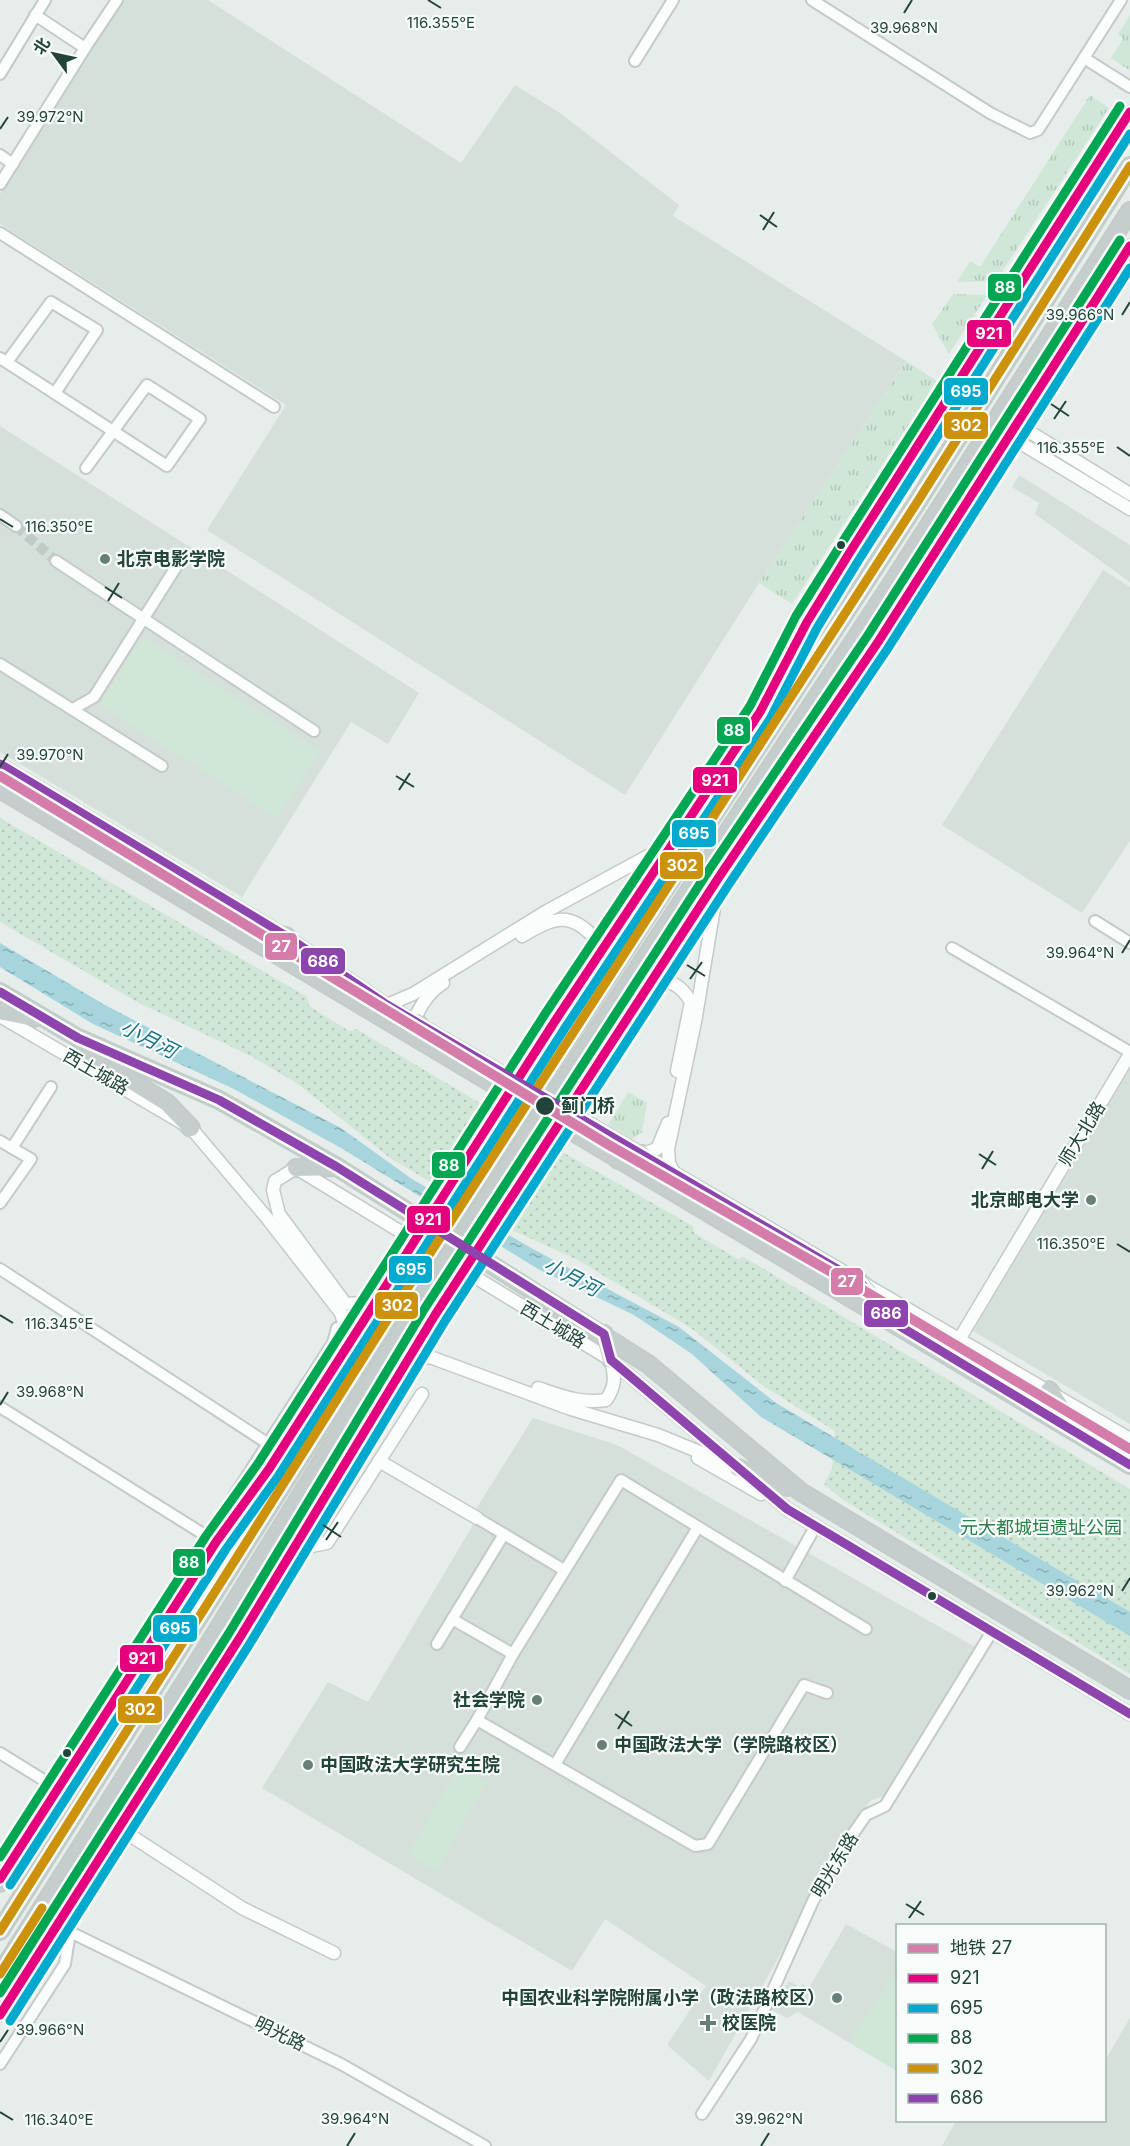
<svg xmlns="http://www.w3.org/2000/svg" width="1130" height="2146" viewBox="0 0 1130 2146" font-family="Inter,'Noto Sans SC',sans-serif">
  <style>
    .built { fill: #d5e0da }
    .grass { fill: url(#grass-tufts) }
    .park { fill: url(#park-dots) }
    .garden { fill: #d0e7d7 }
    .water { fill: url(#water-ripples) }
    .pier { fill: #e7edea }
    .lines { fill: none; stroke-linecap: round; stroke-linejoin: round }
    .minor-tunnel { stroke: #c0cbc7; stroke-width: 10; stroke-dasharray: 10 5; stroke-linecap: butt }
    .minor-casing { stroke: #c4cac8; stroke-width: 14 }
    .tertiary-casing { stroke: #c4cac8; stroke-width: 15 }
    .trunk-casing { stroke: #c2ccc9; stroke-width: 20 }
    .minor { stroke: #fbfcfc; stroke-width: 10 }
    .tertiary { stroke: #fbfcfc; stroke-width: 12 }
    .trunk { stroke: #c5cecc; stroke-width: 16 }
    .tertiary-bridge-casing { stroke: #c4cac8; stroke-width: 15; stroke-linecap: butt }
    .trunk-bridge-casing { stroke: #c2ccc9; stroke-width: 20; stroke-linecap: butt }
    .tertiary-bridge { stroke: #fbfcfc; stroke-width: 12 }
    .trunk-bridge { stroke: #c5cecc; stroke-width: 16 }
    .bus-1-casing { stroke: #f7fbf9; stroke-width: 14 }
    .bus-2-casing { stroke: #f7fbf9; stroke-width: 14 }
    .bus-3-casing { stroke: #f7fbf9; stroke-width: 14 }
    .bus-4-casing { stroke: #f7fbf9; stroke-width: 14 }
    .bus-5-casing { stroke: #f7fbf9; stroke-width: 14 }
    .bus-1 { stroke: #e5007d; stroke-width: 9 }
    .bus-2 { stroke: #00a9ce; stroke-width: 9 }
    .bus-3 { stroke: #00a651; stroke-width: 9 }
    .bus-4 { stroke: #cc920c; stroke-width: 9 }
    .bus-5 { stroke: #8e44ad; stroke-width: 9 }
    .metro-1-casing { stroke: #f7fbf9; stroke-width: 15 }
    .metro-1 { stroke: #d47daa; stroke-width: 10 }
    .ticks { fill: none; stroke: #22443b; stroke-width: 2 }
    .bus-dot { fill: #22443b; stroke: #f7fbf9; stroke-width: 2 }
    .poi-dot { fill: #677f78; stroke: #f7fbf9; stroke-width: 2 }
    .labels { text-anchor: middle; stroke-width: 4.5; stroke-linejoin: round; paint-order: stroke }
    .poi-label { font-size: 18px; font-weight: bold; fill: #22443b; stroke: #f7fbf9; text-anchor: start }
    .street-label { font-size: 18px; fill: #22443b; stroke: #f7fbf9 }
    .stop-label { font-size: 18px; font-weight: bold; fill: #22443b; stroke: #f7fbf9; text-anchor: start }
    .park-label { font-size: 18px; fill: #297e4a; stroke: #f7fbf9 }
    .water-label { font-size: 20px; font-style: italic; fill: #177285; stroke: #f7fbf9 }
    .ticks-label { font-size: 15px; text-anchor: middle; fill: #22443b; stroke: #f7fbf9; stroke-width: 4.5; stroke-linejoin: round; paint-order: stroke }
    .line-badge { stroke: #f7fbf9; stroke-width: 2 }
    .badge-label { font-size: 16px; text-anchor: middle; font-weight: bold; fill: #fff }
  </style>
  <defs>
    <pattern id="grass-tufts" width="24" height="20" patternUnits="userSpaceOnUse" patternTransform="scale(1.5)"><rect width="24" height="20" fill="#d0e7d7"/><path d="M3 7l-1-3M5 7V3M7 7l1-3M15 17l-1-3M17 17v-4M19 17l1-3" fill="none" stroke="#b2c7b9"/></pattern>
    <pattern id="park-dots" width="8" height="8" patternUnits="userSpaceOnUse" patternTransform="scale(1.5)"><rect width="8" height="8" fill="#d0e7d7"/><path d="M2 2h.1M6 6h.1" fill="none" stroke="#b2c7b9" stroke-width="1.8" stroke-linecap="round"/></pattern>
    <pattern id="water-ripples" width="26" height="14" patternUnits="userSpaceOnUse" patternTransform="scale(1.5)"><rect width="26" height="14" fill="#a6d5dd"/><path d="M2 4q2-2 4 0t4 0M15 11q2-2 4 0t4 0" fill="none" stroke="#87aeb4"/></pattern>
  </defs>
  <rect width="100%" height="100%" fill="#e7edea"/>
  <g class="built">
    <polygon points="123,0 208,0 461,163 515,85 560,113 679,205 673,216 906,361 759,583 625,795 207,530 286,405 0,224 0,194"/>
    <polygon points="0,426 419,693 388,744 351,722 242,897 0,752"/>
    <polygon points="1019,475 1130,545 1130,582 1035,514 1039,503 1012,487"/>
    <polygon points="1103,570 1130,587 1130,841 1082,913 942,825"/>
    <polygon points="1130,1068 1130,1424 973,1331"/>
    <polygon points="533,1418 617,1445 975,1647 887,1794 870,1801 841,1846 709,2081 667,2045 706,1986 605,1919 572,1971 262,1788 328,1682 368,1702 477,1518 476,1509"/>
    <polygon points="846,1924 897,1952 897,2071 798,2012 787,2018 770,2009 789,1981 800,1987 802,1984 809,1988"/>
    <polygon points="1130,2018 1130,2146 942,2146 956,2121 1104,2120 1105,2061"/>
  </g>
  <g class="grass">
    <polygon points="1130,15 1130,70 1129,70 1111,58 1123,39 1118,34"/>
    <polygon points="1090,95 1109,108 996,281 957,282 970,261 980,267"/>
    <polygon points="953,294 987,295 949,354 932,324"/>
    <polygon points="906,361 937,381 792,604 759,583"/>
    <polygon points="628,1092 647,1103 642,1132 632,1139 608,1125"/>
    <polygon points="1069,1414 1130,1450 1130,1455 1074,1422"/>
  </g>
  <polygon class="park" points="0,818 307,997 309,1006 349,1031 356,1029 562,1152 693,1226 694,1233 738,1259 744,1257 1130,1489 1130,1674 843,1500 824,1484 832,1469 835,1431 765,1387 691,1328 576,1259 514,1231 390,1158 298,1084 251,1056 139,1003 0,922"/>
  <g class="garden">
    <polygon points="143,638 320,751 277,818 100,705"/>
    <polygon points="458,1767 486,1783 436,1871 408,1855"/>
    <polygon points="897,1967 897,2071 850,2043"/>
  </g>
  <polygon class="water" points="0,943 105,1005 341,1128 412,1179 533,1249 679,1327 776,1403 1130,1612 1130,1636 761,1417 692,1354 634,1315 538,1269 341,1148 234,1089 93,1024 0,967"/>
  <polygon class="pier" points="432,1187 508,1231 497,1248 423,1202"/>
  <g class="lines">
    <polyline class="minor-tunnel" points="16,526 56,561"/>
    <defs>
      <g id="minor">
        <polyline points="812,0 990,113 1030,133 1038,130 1121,0"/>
        <polyline points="85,48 117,0"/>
        <polyline points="1084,58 1130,87"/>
        <polyline points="635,61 673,0"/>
        <polyline points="0,74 45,0"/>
        <polyline points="0,155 13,164"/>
        <polyline points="0,184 85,48 35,15"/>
        <polyline points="0,233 274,407"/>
        <polyline points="0,358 167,466 200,419 147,385 86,468"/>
        <polyline points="7,362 51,302 97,330 55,393"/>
        <polyline points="0,515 16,526"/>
        <polyline points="56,561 314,731"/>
        <polyline points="0,664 162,766"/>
        <polyline points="73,709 94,697 183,556"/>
        <polyline points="1095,921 1130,943"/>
        <polyline points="952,948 1130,1052"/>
        <polyline points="0,1141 31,1159 0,1203"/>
        <polyline points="12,1148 51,1087"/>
        <polyline points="0,1269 267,1443"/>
        <polyline points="0,1407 216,1542 216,1524 333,1343 337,1328"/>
        <polyline points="477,1518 564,1570"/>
        <polyline points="785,1581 815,1527"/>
        <polyline points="452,1619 513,1654"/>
        <polyline points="437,1644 504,1534"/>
        <polyline points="827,1693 804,1685 708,1844 695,1846 477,1720 513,1654 621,1480 866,1629"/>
        <polyline points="460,1747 477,1720"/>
        <polyline points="0,1753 58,1789"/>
        <polyline points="556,1763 698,1527"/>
        <polyline points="70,1932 341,2064 485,2146"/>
        <polyline points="0,2064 65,1964 70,1932 67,1928"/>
        <polyline points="702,2114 751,2039 813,1901 842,1850 866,1815 885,1806 991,1633"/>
      </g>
      <g id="tertiary">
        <polyline points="1017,424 1130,494"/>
        <polyline points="1009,436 1130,509"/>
        <polyline points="777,679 807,622 850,552 1130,112"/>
        <polyline points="839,698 878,642 1130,246"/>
        <polyline points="0,764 286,936 387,1005 1130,1439"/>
        <path d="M522 936C554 917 571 910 597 941V958"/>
        <path d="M652 980C671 980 681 985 691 1002L677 1071"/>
        <polyline points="387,1005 413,994 547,911 668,845"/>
        <polyline points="0,1016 191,1128 267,1218 341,1313 345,1327 342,1349"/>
        <polyline points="555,1021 764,705"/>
        <path d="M417 1022 416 1016C422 1003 430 991 443 983"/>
        <polyline points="604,1054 819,727"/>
        <polyline points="642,1154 657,1149 668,1123"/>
        <polyline points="673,1171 669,1163 668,1149 695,1022 718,884"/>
        <path d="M385 1287C373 1296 361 1307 345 1303L279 1214 273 1190 275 1181 296 1168 611 1360 787 1509 1130 1714"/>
        <polyline points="960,1338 1130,1054"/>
        <polyline points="408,1362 430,1357 571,1409 658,1435 726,1463"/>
        <path d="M538 1388C562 1396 581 1404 606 1400 616 1386 615 1377 611 1360"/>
        <polyline points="698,1458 761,1494"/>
        <polyline points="379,1461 477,1518"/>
        <polyline points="265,1475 381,1293"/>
        <polyline points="299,1536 435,1315"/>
        <polyline points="291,1550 327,1543 422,1394"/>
        <polyline points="119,1828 242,1908 334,1953"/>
        <polyline points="6,1869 216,1542 247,1499"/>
        <polyline points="75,1898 239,1639 280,1569"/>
        <polyline points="0,2015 66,1913"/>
      </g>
      <g id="trunk">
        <polyline points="1065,255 1096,167"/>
        <polyline points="1080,323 1099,273"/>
        <polyline points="760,712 824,627"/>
        <polyline points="814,734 852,660"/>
        <polyline points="0,789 1130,1465"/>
        <polyline points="242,927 286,936"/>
        <polyline points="0,992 78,1038 219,1100 337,1167 648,1364 801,1492 1130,1690"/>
        <polyline points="0,1011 34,1018"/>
        <polyline points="417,1022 434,1044"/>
        <polyline points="571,1033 916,504 1130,166"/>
        <polyline points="83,1043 99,1061 167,1103 191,1128"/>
        <polyline points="588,1044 890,586 1130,211"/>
        <polyline points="618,1160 642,1154"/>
        <polyline points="296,1168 337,1167"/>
        <polyline points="861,1283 887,1315"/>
        <polyline points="604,1334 611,1360"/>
        <polyline points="1049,1390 1076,1429"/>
        <polyline points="738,1468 788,1487"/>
        <polyline points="222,1561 269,1469"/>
        <polyline points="245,1604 302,1531"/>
        <polyline points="0,1883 59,1824"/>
        <polyline points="61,1920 89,1847"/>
        <polyline points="0,1931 403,1295"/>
        <polyline points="0,1974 197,1663 419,1304"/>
      </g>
    </defs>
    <use href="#minor" class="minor-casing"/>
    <use href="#tertiary" class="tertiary-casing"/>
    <use href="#trunk" class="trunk-casing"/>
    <use href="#minor" class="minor"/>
    <use href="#tertiary" class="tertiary"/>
    <use href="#trunk" class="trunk"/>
    <defs>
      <g id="tertiary-bridge">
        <polyline points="385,1287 555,1021"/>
        <polyline points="435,1315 604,1054"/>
      </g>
      <g id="trunk-bridge">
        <polyline points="403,1295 571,1033"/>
        <polyline points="419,1304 588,1044"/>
      </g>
    </defs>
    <use href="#tertiary-bridge" class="tertiary-bridge-casing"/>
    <use href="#trunk-bridge" class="trunk-bridge-casing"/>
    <use href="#tertiary-bridge" class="tertiary-bridge"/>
    <use href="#trunk-bridge" class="trunk-bridge"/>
    <defs>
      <g id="bus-1">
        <polyline points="0,1879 216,1542 269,1469 555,1021 760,712 807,622 850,552 1130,112"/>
        <polyline points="0,2015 239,1639 435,1315 719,877 878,642 1130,246"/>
      </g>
      <g id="bus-2">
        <polyline points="10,1885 226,1549 279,1475 565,1028 770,719 817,628 860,558 1130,134"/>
        <polyline points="10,2021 249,1645 445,1321 729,884 888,648 1130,268"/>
      </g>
      <g id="bus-3">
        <polyline points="0,1857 206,1536 259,1462 545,1014 750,706 796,616 840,546 1120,106"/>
        <polyline points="0,1993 229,1633 425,1308 709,870 868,635 1120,240"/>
      </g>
      <g id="bus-4">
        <polyline points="0,1931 403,1295 916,504 1130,166"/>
        <polyline points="0,1974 42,1908"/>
      </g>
      <g id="bus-5">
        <polyline points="0,764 286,936 387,1005 861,1283 893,1322 1130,1465"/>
        <polyline points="0,992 78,1038 219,1100 337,1167 604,1334 611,1360 787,1509 1130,1714"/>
      </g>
    </defs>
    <use href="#bus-1" class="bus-1-casing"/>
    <use href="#bus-2" class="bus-2-casing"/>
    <use href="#bus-3" class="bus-3-casing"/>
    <use href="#bus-4" class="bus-4-casing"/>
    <use href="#bus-5" class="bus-5-casing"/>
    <use href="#bus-1" class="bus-1"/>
    <use href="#bus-2" class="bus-2"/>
    <use href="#bus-3" class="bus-3"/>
    <use href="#bus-4" class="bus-4"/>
    <use href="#bus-5" class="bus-5"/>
    <defs>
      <polyline id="metro-1" points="0,776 609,1145 875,1297 1130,1449"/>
    </defs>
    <use href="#metro-1" class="metro-1-casing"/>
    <use href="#metro-1" class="metro-1"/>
  </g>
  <path class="ticks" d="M428 0 441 8M904 13 912 0M0 129 8 117M760 215 777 227M763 230 774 212M1122 315 1130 302M1051 404 1069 416M1054 419 1066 401M1117 447 1130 456M0 519 13 527M105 587 122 598M108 601 119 583M0 767 8 754M396 776 414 787M399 790 410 773M1122 953 1130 940M687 965 705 976M690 979 702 962M979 1154 996 1165M982 1169 993 1151M1117 1244 1130 1252M0 1315 13 1323M0 1405 8 1392M323 1525 341 1537M326 1540 338 1522M1122 1591 1130 1578M615 1714 632 1726M618 1729 629 1711M906 1904 924 1915M909 1918 921 1901M0 2042 8 2030M0 2112 13 2120M347 2146 355 2133M761 2146 769 2133"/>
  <g class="bus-dot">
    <circle cx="841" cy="545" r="5"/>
    <circle cx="545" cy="1106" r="10"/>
    <circle cx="932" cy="1596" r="5"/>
    <circle cx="67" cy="1753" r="5"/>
  </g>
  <g class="poi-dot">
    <circle cx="105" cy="559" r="6"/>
    <circle cx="1091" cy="1200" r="6"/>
    <circle cx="537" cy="1700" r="6"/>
    <circle cx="602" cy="1745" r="6"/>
    <circle cx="308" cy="1765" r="6"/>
    <circle cx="837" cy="1998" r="6"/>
    <path d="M705 2014h6v6h6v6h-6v6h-6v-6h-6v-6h6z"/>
  </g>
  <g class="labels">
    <g class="poi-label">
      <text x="117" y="565">北京电影学院</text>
      <text x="1079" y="1206" text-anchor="end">北京邮电大学</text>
      <text x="525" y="1706" text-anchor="end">社会学院</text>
      <text x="614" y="1751">中国政法大学（学院路校区）</text>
      <text x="320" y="1771">中国政法大学研究生院</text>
      <text x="825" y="2004" text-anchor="end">中国农业科学院附属小学（政法路校区）</text>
      <text x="722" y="2029">校医院</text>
    </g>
    <g class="street-label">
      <text transform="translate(96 1072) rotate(30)" y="6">西土城路</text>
      <text transform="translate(1082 1134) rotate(-59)" y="6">师大北路</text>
      <text transform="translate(553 1325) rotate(31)" y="6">西土城路</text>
      <text transform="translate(835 1865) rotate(-59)" y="6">明光东路</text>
      <text transform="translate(280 2034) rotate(26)" y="6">明光路</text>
    </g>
    <g class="stop-label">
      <text x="561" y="1112">蓟门桥</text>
    </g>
    <g class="park-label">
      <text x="1041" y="1534">元大都城垣遗址公园</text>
    </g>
    <g class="water-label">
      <text transform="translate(149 1039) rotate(27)" y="7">小月河</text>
      <text transform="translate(572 1277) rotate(27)" y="7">小月河</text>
    </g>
  </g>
  <g class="ticks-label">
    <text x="441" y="28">116.355°E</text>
    <text x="904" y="33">39.968°N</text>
    <text x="50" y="122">39.972°N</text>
    <text x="1080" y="320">39.966°N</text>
    <text x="1071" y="453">116.355°E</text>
    <text x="59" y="532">116.350°E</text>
    <text x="50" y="760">39.970°N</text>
    <text x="1080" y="958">39.964°N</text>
    <text x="1071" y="1249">116.350°E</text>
    <text x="59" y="1329">116.345°E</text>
    <text x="50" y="1397">39.968°N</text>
    <text x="1080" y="1596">39.962°N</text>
    <text x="50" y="2035">39.966°N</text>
    <text x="355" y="2124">39.964°N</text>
    <text x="769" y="2124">39.962°N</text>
    <text x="59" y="2125">116.340°E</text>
  </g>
  <g class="line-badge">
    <rect x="987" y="273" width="35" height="29" rx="6" fill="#00a651"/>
    <rect x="966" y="319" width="46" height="29" rx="6" fill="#e5007d"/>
    <rect x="943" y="377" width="46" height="29" rx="6" fill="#00a9ce"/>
    <rect x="943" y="411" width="46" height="29" rx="6" fill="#cc920c"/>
    <rect x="716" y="716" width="35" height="29" rx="6" fill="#00a651"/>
    <rect x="692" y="766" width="46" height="28" rx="6" fill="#e5007d"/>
    <rect x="671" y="819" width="46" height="29" rx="6" fill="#00a9ce"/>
    <rect x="659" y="851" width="45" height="29" rx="6" fill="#cc920c"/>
    <rect x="264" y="932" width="34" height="29" rx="6" fill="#d47daa"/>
    <rect x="300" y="947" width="46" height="28" rx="6" fill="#8e44ad"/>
    <rect x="431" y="1151" width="35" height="28" rx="6" fill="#00a651"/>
    <rect x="406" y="1205" width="45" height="29" rx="6" fill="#e5007d"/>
    <rect x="388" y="1255" width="45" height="29" rx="6" fill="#00a9ce"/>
    <rect x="830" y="1267" width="34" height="29" rx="6" fill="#d47daa"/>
    <rect x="374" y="1291" width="45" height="29" rx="6" fill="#cc920c"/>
    <rect x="863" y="1299" width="46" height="29" rx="6" fill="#8e44ad"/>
    <rect x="172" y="1548" width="34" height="29" rx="6" fill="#00a651"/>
    <rect x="152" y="1614" width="46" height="29" rx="6" fill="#00a9ce"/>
    <rect x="119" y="1644" width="45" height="29" rx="6" fill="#e5007d"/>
    <rect x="117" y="1695" width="46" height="29" rx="6" fill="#cc920c"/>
  </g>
  <g class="badge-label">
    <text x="1005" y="293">88</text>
    <text x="989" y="339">921</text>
    <text x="966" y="397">695</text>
    <text x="966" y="431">302</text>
    <text x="734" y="736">88</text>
    <text x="715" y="786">921</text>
    <text x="694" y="839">695</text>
    <text x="682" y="871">302</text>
    <text x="281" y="952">27</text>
    <text x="323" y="967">686</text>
    <text x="449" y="1171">88</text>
    <text x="428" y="1225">921</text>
    <text x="411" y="1275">695</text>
    <text x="847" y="1287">27</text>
    <text x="397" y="1311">302</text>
    <text x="886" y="1319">686</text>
    <text x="189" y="1568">88</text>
    <text x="175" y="1634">695</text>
    <text x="142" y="1664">921</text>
    <text x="140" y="1715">302</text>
  </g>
  <rect x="896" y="1924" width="210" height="198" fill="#f7fbf9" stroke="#a2b2ad" stroke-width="1.5"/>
  <rect x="908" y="1944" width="30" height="9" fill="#d47daa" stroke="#a2b2ad" stroke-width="1.5"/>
  <text x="950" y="1954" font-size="18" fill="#22443b">地铁 27</text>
  <rect x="908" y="1974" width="30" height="9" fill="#e5007d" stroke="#a2b2ad" stroke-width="1.5"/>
  <text x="950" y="1984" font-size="18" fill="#22443b">921</text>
  <rect x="908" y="2004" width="30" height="9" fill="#00a9ce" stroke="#a2b2ad" stroke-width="1.5"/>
  <text x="950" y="2014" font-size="18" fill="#22443b">695</text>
  <rect x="908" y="2034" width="30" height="9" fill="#00a651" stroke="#a2b2ad" stroke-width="1.5"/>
  <text x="950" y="2044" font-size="18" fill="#22443b">88</text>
  <rect x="908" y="2064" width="30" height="9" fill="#cc920c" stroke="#a2b2ad" stroke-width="1.5"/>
  <text x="950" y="2074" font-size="18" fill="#22443b">302</text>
  <rect x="908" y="2094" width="30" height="9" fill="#8e44ad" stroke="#a2b2ad" stroke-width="1.5"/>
  <text x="950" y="2104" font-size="18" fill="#22443b">686</text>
  <g transform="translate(54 54) rotate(303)" stroke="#f7fbf9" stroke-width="4.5" paint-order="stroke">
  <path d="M0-4.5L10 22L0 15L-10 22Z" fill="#22443b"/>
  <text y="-9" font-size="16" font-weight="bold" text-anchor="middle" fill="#22443b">北</text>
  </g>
</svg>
